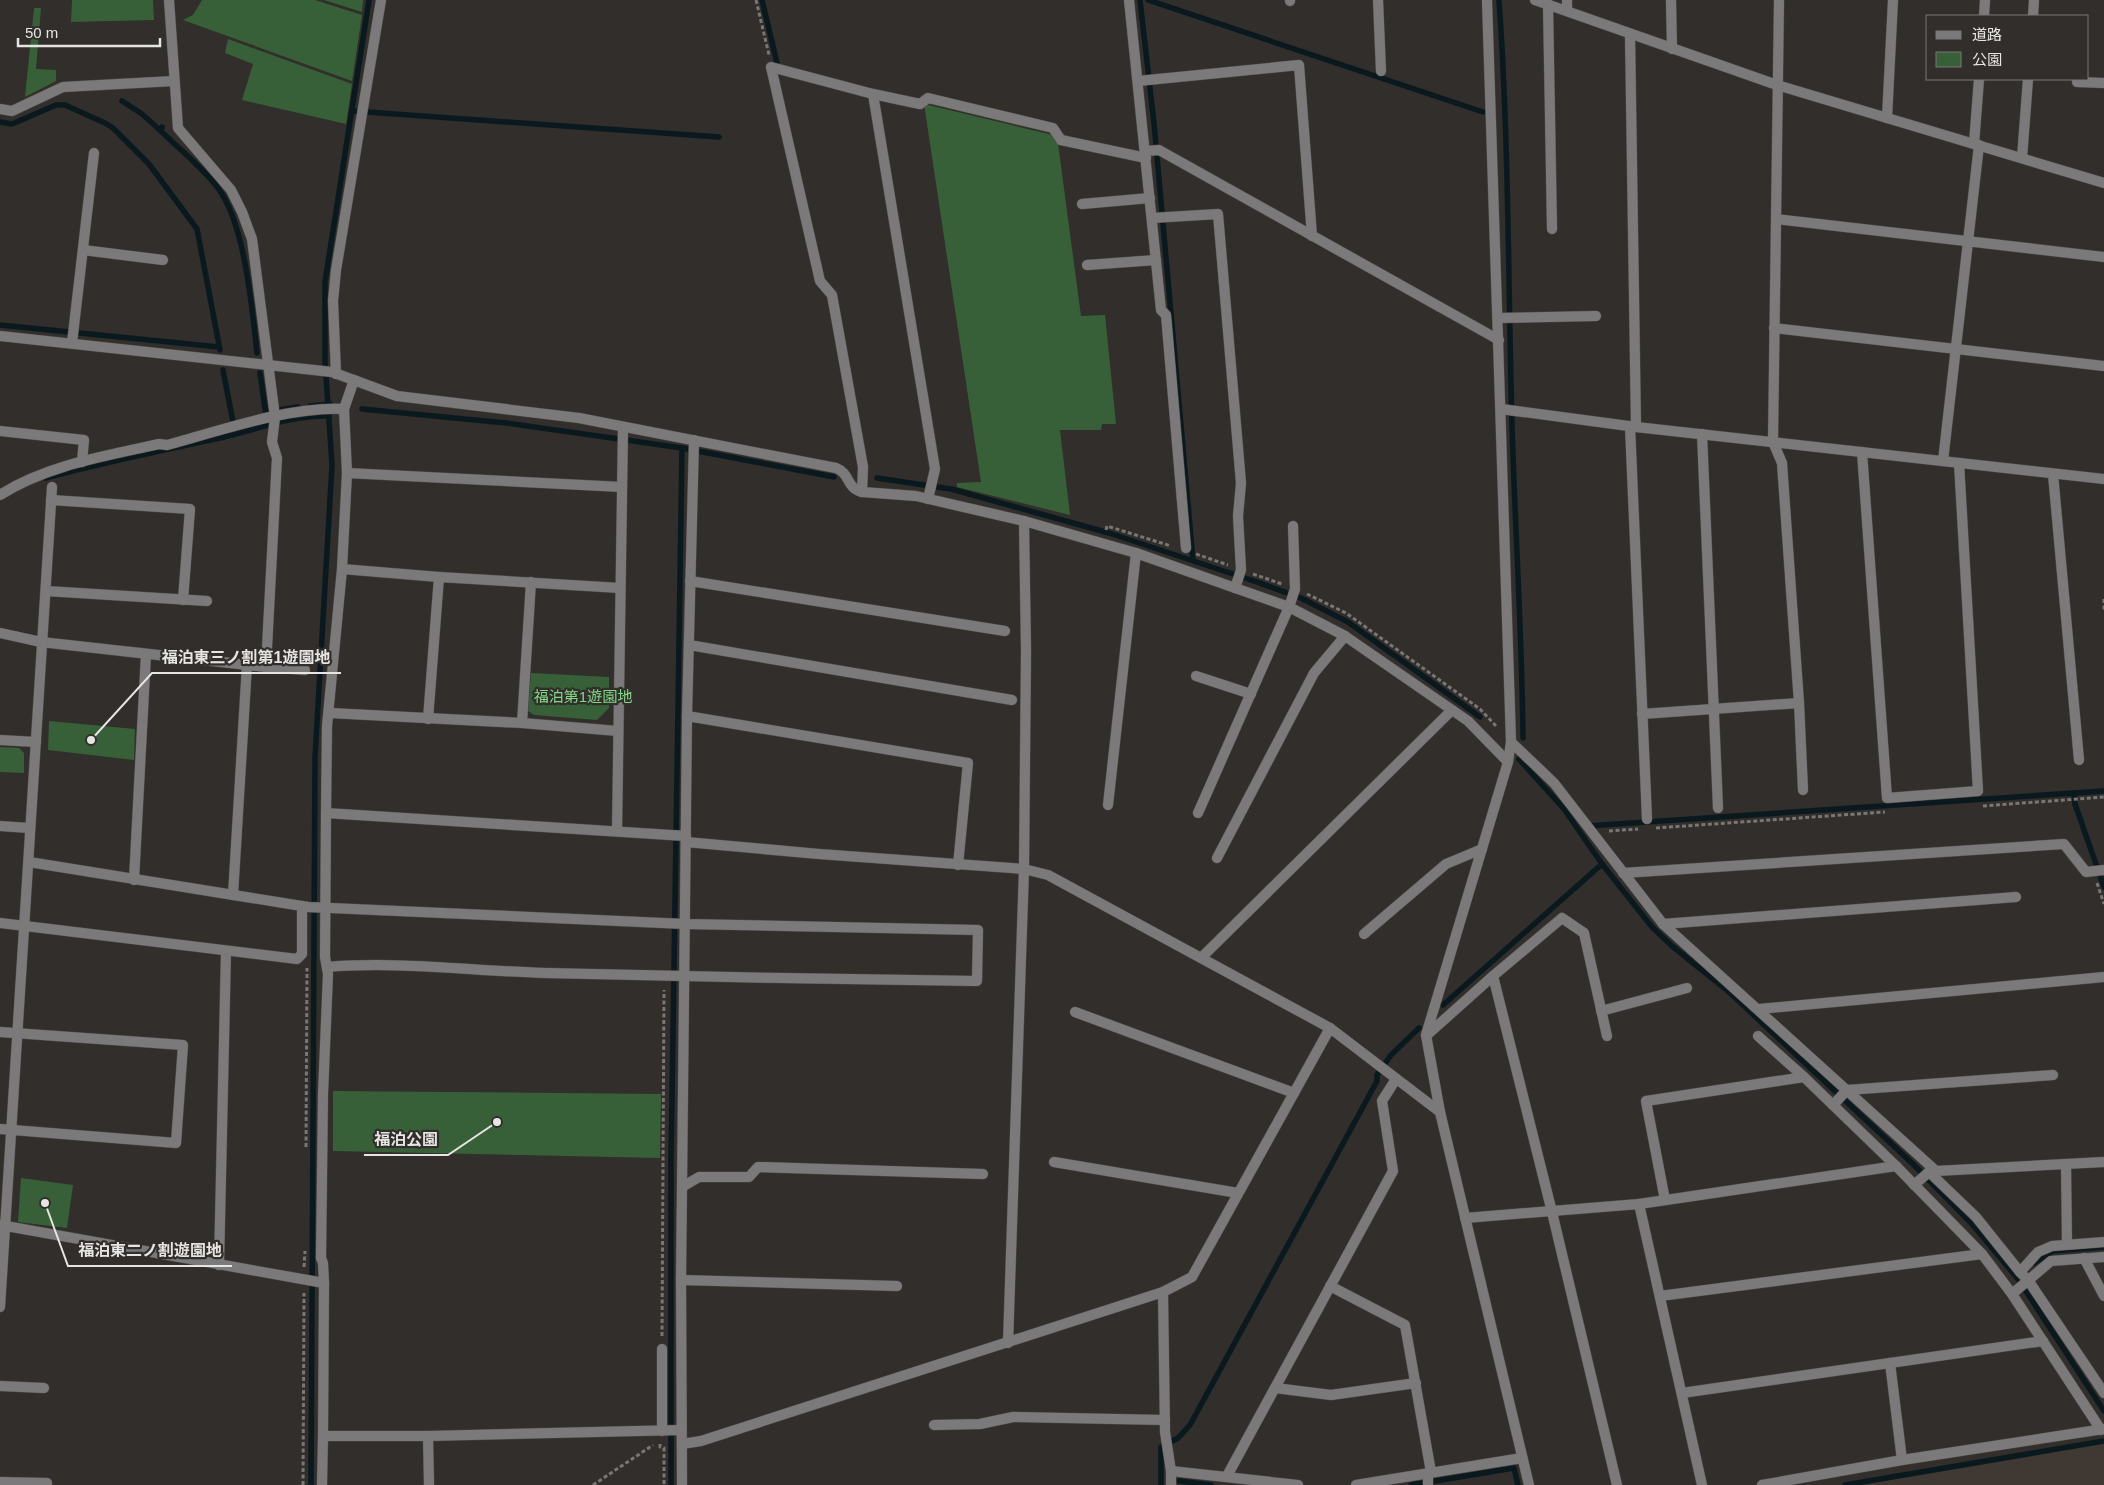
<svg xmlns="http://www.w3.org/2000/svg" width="2104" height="1485" viewBox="0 0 2104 1485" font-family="Arial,'Noto Sans JP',sans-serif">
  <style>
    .built { fill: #403832 }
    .green { fill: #376038 }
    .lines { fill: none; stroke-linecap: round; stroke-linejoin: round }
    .stream { stroke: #0a191e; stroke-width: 5.5 }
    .service-casing { stroke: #4e4b48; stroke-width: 11 }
    .minor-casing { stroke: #4e4b48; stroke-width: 11 }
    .path { stroke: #797674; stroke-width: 3; stroke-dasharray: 4 2.5; stroke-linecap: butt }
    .service { stroke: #7b797a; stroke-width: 10 }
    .minor { stroke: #7b797a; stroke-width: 10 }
    .labels { text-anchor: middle; stroke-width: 4.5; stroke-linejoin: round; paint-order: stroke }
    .park-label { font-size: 15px; fill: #82d884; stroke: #312e2b }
    .leader { fill: none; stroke: #e7e5e3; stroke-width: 2 }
    .callout-dot { fill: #e7e5e3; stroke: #312e2b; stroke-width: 2 }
    .callout-label { font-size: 16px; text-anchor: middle; font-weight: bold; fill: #e7e5e3; stroke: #312e2b; stroke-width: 4.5; stroke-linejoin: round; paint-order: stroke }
  </style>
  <rect width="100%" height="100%" fill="#312e2b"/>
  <polygon class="built" points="2104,1443 2104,1485 1859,1485"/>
  <g class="green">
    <polygon points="72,0 153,0 154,20 71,22"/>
    <polygon points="202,0 315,0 362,15 352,81 183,20 193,15"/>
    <polygon points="324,0 363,0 362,12"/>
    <polygon points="34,8 41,8 36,69 56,70 56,81 25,97"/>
    <polygon points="228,39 352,84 346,124 242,100 253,64 225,53"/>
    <polygon points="924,104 1057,136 1081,316 1105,315 1116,424 1102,424 1101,430 1060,430 1070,515 957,487 957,483 981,482"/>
    <polygon points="531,673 609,677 609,708 597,720 534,715 528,711"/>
    <polygon points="49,721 135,729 134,760 48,750"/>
    <polygon points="0,747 19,748 24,753 24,773 0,772"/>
    <polygon points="333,1091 661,1094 660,1158 333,1151"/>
    <polygon points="21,1178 73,1185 67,1228 18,1222"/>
  </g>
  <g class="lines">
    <g class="stream">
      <polyline points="762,0 777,63"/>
      <polyline points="1140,0 1154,123 1193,560"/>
      <polyline points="1148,0 1483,112"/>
      <path d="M1499 0C1509 141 1508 282 1512 424 1515 529 1522 633 1523 738"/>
      <polyline points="122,101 142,114 161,131"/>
      <polyline points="353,111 719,137"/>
      <polyline points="0,122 12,124 56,105 65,105 105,123 113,128 149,164 197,229 220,350"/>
      <path d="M162 127 161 131C179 149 203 168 218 188 245 224 252 308 257 353"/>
      <polyline points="0,325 219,347"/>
      <polyline points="223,370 234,427"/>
      <polyline points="260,373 266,415"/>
      <polyline points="310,406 330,404"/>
      <polyline points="362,409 506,423 682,448 671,1162 671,1485"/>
      <polyline points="266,412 298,407"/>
      <polyline points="682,448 834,477"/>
      <path d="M45 478C105 462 165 450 224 437 259 429 292 415 329 416"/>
      <polyline points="877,478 951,489 1109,533 1257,582 1301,598 1348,622 1480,717"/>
      <polyline points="1519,759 1564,809 1602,864 1652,927 1672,946 1728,991 1913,1164 1972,1224 2018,1279 2104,1411"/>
      <polyline points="2074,793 2075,804 2104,887"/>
      <polyline points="1587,826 2104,791"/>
      <polyline points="1443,1005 1602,864"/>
      <polyline points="2034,1263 2053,1251 2104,1247"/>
      <polyline points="1179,1481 1211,1485"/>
      <polyline points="311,1485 315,757 332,465 325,361 325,282 369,0"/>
      <polyline points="1161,1485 1161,1447 1178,1438 1190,1425 1377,1081 1377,1075 1391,1055 1419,1028"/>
      <polyline points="1411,1485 1514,1468 1518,1485"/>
      <polyline points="1845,1485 2104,1441"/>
    </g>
    <defs>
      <g id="service">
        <polyline points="920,104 928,98 1053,128 1061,140"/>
        <polyline points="1217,858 1314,673 1345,636"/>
        <polyline points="2028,1280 2104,1393"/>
      </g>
      <g id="minor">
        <polyline points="1129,0 1161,310 1166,315 1186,548"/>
        <polyline points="1290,0 1290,1"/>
        <polyline points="1378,0 1381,71"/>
        <polyline points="1487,0 1511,742 1508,762 1426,1035 1440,1112 1529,1485"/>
        <polyline points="1535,0 1777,85 2104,183"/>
        <polyline points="1567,0 1567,11"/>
        <polyline points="1671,0 1672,49"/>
        <polyline points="1779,0 1773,442 1782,463 1799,703 1803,790"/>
        <polyline points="1548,4 1552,229"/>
        <polyline points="1984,16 1985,0"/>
        <polyline points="2033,16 2034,0"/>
        <polyline points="1630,34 1636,427"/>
        <polyline points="1138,81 1299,65 1312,236"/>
        <polyline points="2077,82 2104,83"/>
        <polyline points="873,94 920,104"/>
        <polyline points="0,109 12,111 63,87 174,81"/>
        <polyline points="1887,118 1893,0"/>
        <polyline points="1061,140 1146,158"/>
        <polyline points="1974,144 1979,79"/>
        <polyline points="1146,151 1159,150 1499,340"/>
        <polyline points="2022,158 2028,79"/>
        <polyline points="1082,204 1150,198"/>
        <polyline points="1152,218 1218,214 1241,483 1238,516 1241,570 1235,588"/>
        <polyline points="1776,219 2104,257"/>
        <polyline points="83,250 163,260"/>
        <polyline points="1087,265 1156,260"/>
        <polyline points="1498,318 1596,316"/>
        <polyline points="1774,328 2104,366"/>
        <path d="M0 336 332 372 397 396 579 418 836 468C851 474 845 487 862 492L916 496 1024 521 1136 553 1289 607 1345 636 1468 721 1508 762"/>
        <polyline points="72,343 94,153"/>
        <polyline points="336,374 333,301 336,270 381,0"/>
        <polyline points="354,380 344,409 347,473 342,569 327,726 326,813 686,836"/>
        <polyline points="1501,409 1636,427 2104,479"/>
        <polyline points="1630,426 1647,819"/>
        <polyline points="0,431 84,440 82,462"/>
        <polyline points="1702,434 1718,808"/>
        <polyline points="1862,452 1887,798 1978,791 1959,463"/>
        <polyline points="1943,461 1979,145"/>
        <polyline points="347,473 622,487"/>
        <polyline points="2053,474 2079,760"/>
        <polyline points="862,492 863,467 832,295 820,281 771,67 873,94 935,469 928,499"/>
        <path d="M0 495C47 465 106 456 159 444L167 445C219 431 290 406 344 409"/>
        <polyline points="51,500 190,509 183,600"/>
        <polyline points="342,569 439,577 620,588"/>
        <polyline points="690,581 1005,631"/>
        <polyline points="46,591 207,601"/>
        <polyline points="0,633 41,642 266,667 277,458 272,442 275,417 252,239 242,212 231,190 178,128 169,0"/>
        <polyline points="689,645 1012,700"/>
        <polyline points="266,667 305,670"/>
        <polyline points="1196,676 1251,694"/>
        <polyline points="330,713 522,723 618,731"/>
        <polyline points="1642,714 1799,703"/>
        <polyline points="687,716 968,763 958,865"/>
        <polyline points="428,719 439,577"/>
        <polyline points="522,723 531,582"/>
        <polyline points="0,740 36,742"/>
        <polyline points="1511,742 1554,783 1663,924 1936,1171"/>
        <polyline points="1108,805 1136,553"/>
        <polyline points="1198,813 1289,607 1295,589 1293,526"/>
        <polyline points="0,826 29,828"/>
        <polyline points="617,831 623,427"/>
        <polyline points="686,842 819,854 1024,869 1048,875 1330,1028 1440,1112"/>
        <path d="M29 862 308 907 685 924 978 930 977 981C833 979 690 977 546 973 473 971 400 961 327 967"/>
        <polyline points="1623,873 2064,844 2086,872 2104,870"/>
        <polyline points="134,880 146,654"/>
        <polyline points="233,895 247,665"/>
        <polyline points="0,923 297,959 302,954 302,906"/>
        <polyline points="1663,924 2016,897"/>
        <polyline points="1364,934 1446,864 1482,849"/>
        <polyline points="1201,958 1452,710"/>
        <polyline points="1493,976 1552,1212 1617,1485"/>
        <polyline points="1759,1009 2104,977"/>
        <polyline points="1601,1011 1687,988"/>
        <polyline points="1075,1012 1294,1093"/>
        <polyline points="0,1032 183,1045 176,1143 0,1129"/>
        <polyline points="1427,1035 1493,976 1562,918 1584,933 1607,1036"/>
        <polyline points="1758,1036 1804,1077 1896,1166 1982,1254 2012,1294 2101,1430"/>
        <polyline points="1833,1105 1847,1090 2053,1075"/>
        <polyline points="1054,1162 1238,1193"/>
        <polyline points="2066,1164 2067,1244"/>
        <polyline points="1929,1172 1976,1217 2020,1272 2028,1280"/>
        <polyline points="1914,1185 1929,1172 1936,1171 2104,1162"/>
        <polyline points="682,1187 699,1177 749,1177 758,1167 983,1174"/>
        <polyline points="1665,1200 1646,1101 1804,1077"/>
        <polyline points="1639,1204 1702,1485"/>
        <polyline points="1465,1218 1639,1204 1896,1166"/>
        <polyline points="0,1225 324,1283"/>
        <polyline points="2084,1258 2104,1296"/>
        <polyline points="219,1265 226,951"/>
        <polyline points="2020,1272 2038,1252 2052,1246 2104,1242"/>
        <polyline points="681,1280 897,1286"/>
        <polyline points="1330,1286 1405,1325 1431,1472"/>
        <polyline points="1163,1292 1165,1432 1171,1471 1171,1485"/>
        <polyline points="2012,1294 2051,1261 2104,1257"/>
        <polyline points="1660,1296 1982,1254"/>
        <polyline points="0,1307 52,487"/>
        <polyline points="1008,1343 1024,869 1026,651 1024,521"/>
        <polyline points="1890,1363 1902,1460"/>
        <polyline points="0,1386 44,1388"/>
        <polyline points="1275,1388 1331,1395 1416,1383"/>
        <polyline points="1682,1393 2043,1341"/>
        <polyline points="934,1425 980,1424 1013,1417 1165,1420"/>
        <polyline points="662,1431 662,1349"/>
        <polyline points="323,1436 324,1283 323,1263 321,1258 323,1094 328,974 325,957 326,813"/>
        <polyline points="428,1436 429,1485"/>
        <polyline points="682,1444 701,1441 1163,1292 1192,1277 1330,1028"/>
        <polyline points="1171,1471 1298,1485"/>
        <polyline points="1428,1473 1428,1485"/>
        <polyline points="1227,1476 1393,1171 1382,1101 1396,1079"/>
        <polyline points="0,1482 47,1483"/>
        <polyline points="322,1485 323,1436 428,1436 681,1430"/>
        <polyline points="682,1485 681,1280 687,716 694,440"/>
        <polyline points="1356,1485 1522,1458"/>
        <polyline points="1762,1485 1902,1460 2104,1429"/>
      </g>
    </defs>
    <use href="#service" class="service-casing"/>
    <use href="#minor" class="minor-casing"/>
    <g class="path">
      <polyline points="756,0 769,55"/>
      <polyline points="1106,530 1107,526 1171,546"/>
      <polyline points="1196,554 1228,565"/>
      <polyline points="1253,574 1282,584"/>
      <polyline points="1307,594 1346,613 1480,709 1496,726"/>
      <polyline points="2104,599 2104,611"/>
      <polyline points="1983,806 2104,797"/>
      <polyline points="1656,828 1885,812"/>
      <polyline points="1609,831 1638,829"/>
      <polyline points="2097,883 2104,904"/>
      <polyline points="306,1147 307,968"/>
      <polyline points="304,1267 305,1251"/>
      <polyline points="662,1336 664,990"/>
      <polyline points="660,1444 660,1447 664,1448 664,1485"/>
      <polyline points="303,1485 304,1293"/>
      <polyline points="593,1485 653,1445"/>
    </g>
    <use href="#service" class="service"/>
    <use href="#minor" class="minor"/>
  </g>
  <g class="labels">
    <g class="park-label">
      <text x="583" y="702">福泊第1遊園地</text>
    </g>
  </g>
  <path class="leader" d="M91 740L152 673H341M497 1122L448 1155H364M45 1203L68 1266H232"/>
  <g class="callout-dot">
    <circle cx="91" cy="740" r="5"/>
    <circle cx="497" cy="1122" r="5"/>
    <circle cx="45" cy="1203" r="5"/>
  </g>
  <g class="callout-label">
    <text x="246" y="663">福泊東三ノ割第1遊園地</text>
    <text x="406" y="1145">福泊公園</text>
    <text x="150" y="1256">福泊東二ノ割遊園地</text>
  </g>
  <rect x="1926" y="15" width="162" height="65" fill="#312e2b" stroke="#7a7775"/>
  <rect x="1936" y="31" width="25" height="8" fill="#7b797a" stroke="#7a7775"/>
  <text x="1972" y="40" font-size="15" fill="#e7e5e3">道路</text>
  <rect x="1936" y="52" width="25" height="15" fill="#376038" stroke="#7a7775"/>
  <text x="1972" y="65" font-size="15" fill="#e7e5e3">公園</text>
  <path d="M18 38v8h142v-8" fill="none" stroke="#e7e5e3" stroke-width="2.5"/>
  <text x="25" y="38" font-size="15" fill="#e7e5e3" stroke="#312e2b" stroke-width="4" paint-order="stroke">50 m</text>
</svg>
